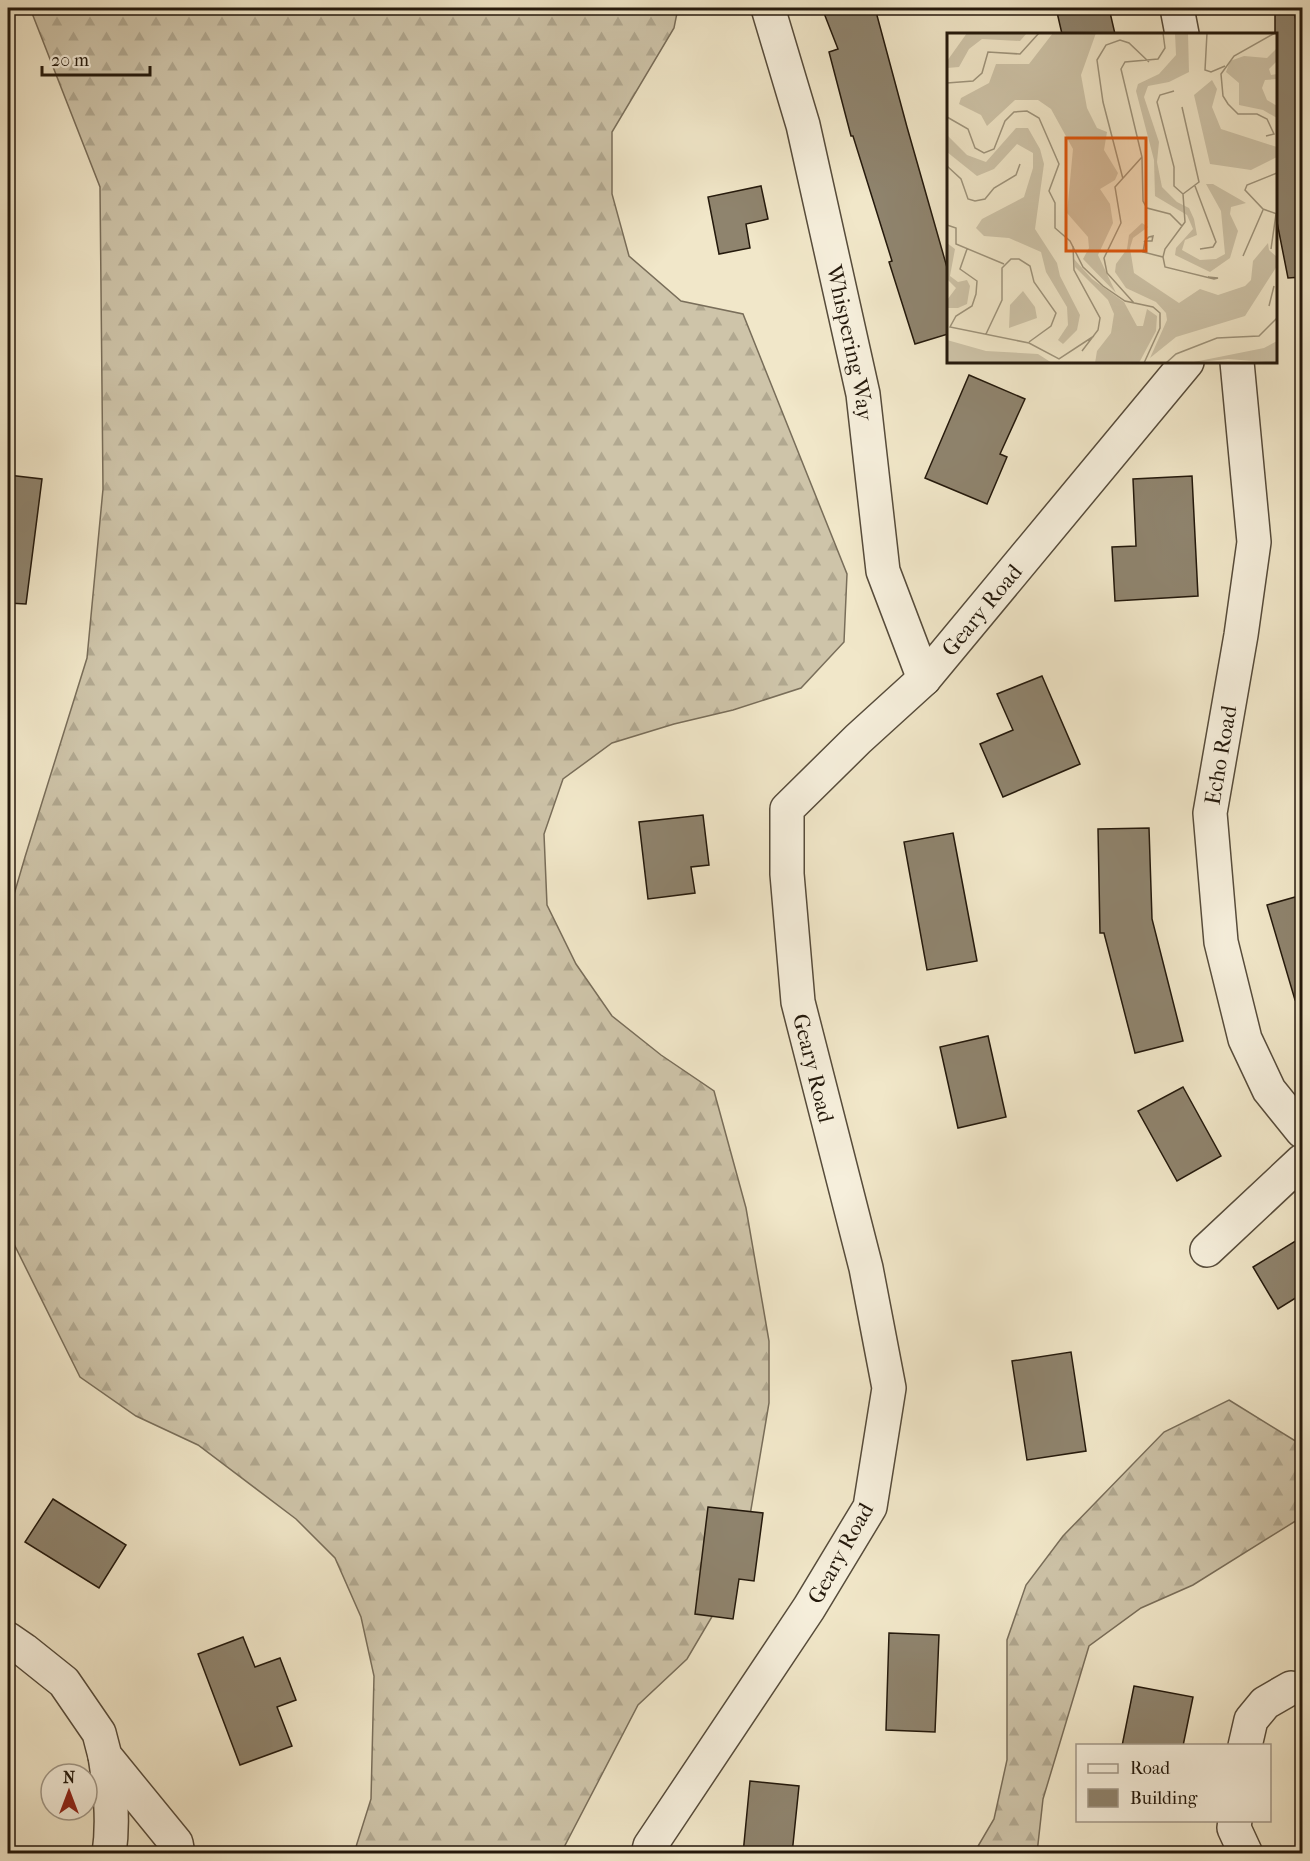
<svg xmlns="http://www.w3.org/2000/svg" width="1310" height="1861" viewBox="0 0 1310 1861" font-family="'IM FELL French Canon',serif">
  <style>
    .forest { fill: url(#forest-firs); stroke: #796e5a; stroke-width: 1.5 }
    .building { fill: #8f846e; stroke: #24190c; stroke-width: 1.5 }
    .lines { fill: none; stroke-linecap: round; stroke-linejoin: round }
    .minor-casing { stroke: #574c3b; stroke-width: 36 }
    .tertiary-casing { stroke: #574c3b; stroke-width: 36 }
    .minor { stroke: #f6efdc; stroke-width: 33 }
    .tertiary { stroke: #f6efdc; stroke-width: 33 }
    .labels { text-anchor: middle; stroke-width: 4.5; stroke-linejoin: round; paint-order: stroke }
    .street-label { font-size: 22px; fill: #24190c; stroke: #f6efdc }
    .inset-road { fill: none; stroke: #9f957d; stroke-width: 1.5 }
    .view { fill: #de560c; fill-opacity: 0.15; stroke: #de560c; stroke-width: 3 }
    .inset-edge { fill: none; stroke: #24190c; stroke-width: 3 }
  </style>
  <defs>
    <pattern id="forest-firs" width="22" height="20" patternUnits="userSpaceOnUse" patternTransform="scale(1.5)"><rect width="22" height="20" fill="#cec4a9"/><path d="M5 1l3.5 6h-7zM16 11l3.5 6h-7z" fill="#b1a890"/></pattern>
  </defs>
  <rect width="100%" height="100%" fill="#f1e7c9"/>
  <filter id="stains"><feTurbulence type="fractalNoise" baseFrequency=".00333" numOctaves="4"/><feColorMatrix values="0 0 0 0 .2 0 0 0 0 .09 0 0 0 0 .02 0 0 0 .5 -.17"/></filter>
  <radialGradient id="worn" r=".72"><stop offset=".6" stop-color="#630" stop-opacity="0"/><stop offset="1" stop-color="#630" stop-opacity=".3"/></radialGradient>
  <g class="forest">
    <polygon points="30,8 678,8 674,28 612,132 612,194 629,256 681,301 743,314 847,574 844,642 801,688 733,710 674,724 612,743 563,779 544,834 547,905 576,964 612,1016 661,1055 714,1091 746,1208 769,1341 769,1403 746,1539 723,1598 687,1659 638,1705 561,1853 354,1853 371,1799 374,1676 361,1617 335,1558 296,1519 198,1445 136,1416 80,1377 8,1232 8,915 25,857 87,658 103,489 100,187"/>
    <polygon points="1229,1400 1302,1445 1302,1517 1193,1585 1141,1608 1089,1646 1043,1799 1037,1853 974,1853 994,1819 1007,1760 1007,1640 1026,1585 1063,1536 1164,1432"/>
  </g>
  <g class="building">
    <polygon points="822,8 875,8 907,127 948,271 948,334 915,344 889,262 892,261 853,136 851,136 829,52 838,49"/>
    <polygon points="1056,8 1109,8 1115,34 1062,34"/>
    <polygon points="1275,8 1293,8 1302,45 1302,277 1288,278 1275,212"/>
    <polygon points="761,186 768,219 746,224 750,248 719,254 708,197"/>
    <polygon points="969,375 1025,399 1000,454 1007,457 987,504 925,478"/>
    <polygon points="8,475 42,479 26,604 8,603"/>
    <polygon points="1192,476 1198,596 1115,601 1112,547 1136,546 1133,479"/>
    <polygon points="1042,676 1080,764 1003,797 980,744 1013,730 997,694"/>
    <polygon points="703,815 709,865 691,867 695,893 648,899 639,822"/>
    <polygon points="1149,828 1152,919 1183,1041 1135,1053 1104,933 1100,933 1098,829"/>
    <polygon points="953,833 977,961 927,970 904,842"/>
    <polygon points="1302,895 1302,999 1295,1000 1267,905"/>
    <polygon points="988,1036 1006,1117 958,1128 940,1047"/>
    <polygon points="1183,1087 1221,1156 1177,1181 1138,1111"/>
    <polygon points="1302,1237 1302,1294 1278,1309 1253,1267"/>
    <polygon points="1071,1352 1086,1451 1027,1460 1012,1361"/>
    <polygon points="53,1499 126,1545 99,1588 25,1542"/>
    <polygon points="708,1507 763,1513 754,1581 739,1579 733,1619 695,1614"/>
    <polygon points="889,1633 939,1635 935,1732 886,1730"/>
    <polygon points="243,1637 255,1667 280,1658 296,1700 277,1707 292,1746 240,1765 198,1654"/>
    <polygon points="1134,1686 1193,1697 1183,1746 1122,1746"/>
    <polygon points="750,1781 799,1786 792,1854 743,1854"/>
  </g>
  <g class="lines">
    <defs>
      <g id="minor">
        <path id="s1" d="M768 8 803 125 863 394 883 571 924 679"/>
        <polyline points="1177,8 1182,34"/>
        <polyline points="1237,362 1254,542 1241,635 1210,813 1221,942 1245,1039 1269,1090 1302,1131"/>
        <polyline points="1207,1250 1302,1161"/>
        <polyline points="1245,1746 1251,1720 1265,1703 1291,1688"/>
        <path d="M105 1756C110 1788 114 1820 109 1854"/>
        <polyline points="1235,1820 1234,1828 1246,1854"/>
        <path id="s2" d="M648 1854 650 1846 809 1608 870 1507 889 1388 866 1268 798 1002 787 874V809L858 739 924 679 1187 362"/>
      </g>
      <polyline id="tertiary" points="8,1639 24,1650 64,1682 99,1733 105,1756 176,1843 178,1854"/>
    </defs>
    <use href="#minor" class="minor-casing"/>
    <use href="#tertiary" class="tertiary-casing"/>
    <use href="#minor" class="minor"/>
    <use href="#tertiary" class="tertiary"/>
  </g>
  <g class="labels">
    <g class="street-label">
      <text dy="8" stroke="none"><textPath href="#s1" startOffset="345">Whispering Way</textPath></text>
      <text dy="8" stroke="none"><textPath href="#s2" startOffset="1402">Geary Road</textPath></text>
      <text transform="translate(1220 755) rotate(-80)" y="8">Echo Road</text>
      <text transform="translate(814 1068) rotate(76)" y="8">Geary Road</text>
      <text transform="translate(840 1553) rotate(-61)" y="8">Geary Road</text>
    </g>
  </g>
  <g transform="translate(947 33)">
    <rect width="330" height="330" fill="#f1e7c9"/>
    <path d="M20 0H80L73 8 35 6 22 16 12 34 0 35V28ZM106 0H149L134 42 140 75 150 95 160 99 157 117 171 140 168 147 153 156 163 171 166 190 151 222 169 260 136 226 142 215 141 204 120 180 126 116 104 76 91 67H68L40 93 34 82 12 71 14 65 42 50 49 31H82ZM228 0H241L242 39 222 49 201 53 197 64 212 109 210 129 215 154 230 169 242 175 247 186 250 202 238 207 235 217 253 227 269 226 278 221 274 178 259 151H266L299 170 284 174 283 181 291 198 283 225 263 239 228 222 229 215 246 196 240 182 208 163 207 127 189 58 191 51 212 41 229 22ZM330 15V28L322 36 324 42 330 41V46L318 47 315 55 320 67 330 73V85L316 77 292 72V50L279 39 283 28 297 23 320 25ZM265 47 270 56 265 74 274 96 330 114V124L304 137 263 131 247 62ZM69 95H81L93 116 97 131 88 196 110 230 113 243 133 282 130 297 116 311 111 307 121 292 120 274 99 239 94 219 62 205 37 203 29 195 35 186 77 164 86 135V120L70 111 47 136 30 143 0 119V102L20 122 39 129ZM195 190 201 194 186 205 183 215 187 240 232 270 253 256 271 262 298 253 304 247 306 228 321 210 322 217 330 224V233L298 283 229 304 203 325 220 287 219 280 209 269 179 255 168 239 169 231 180 216 182 202ZM0 210 8 216 3 243 11 249 20 247 23 253 20 271 11 275H0V267L9 255 0 246ZM127 226 145 246 177 269 190 293H196L200 276 210 283 209 298 192 330H148L150 318 164 300 167 281 161 267 128 234ZM76 258 88 274 90 285 62 295 63 272ZM0 307 39 318 91 321 105 330H0ZM330 308V330L281 326 242 330 317 315Z" fill="#cec4a9"/>
    <path class="inset-road" d="M216 0 218 15 211 26 178 29 174 36 195 124 196 168 200 175 223 181 235 193M260 0 258 37 264 39 278 33M0 50 26 48 35 40 41 19 73 21 92 0M227 58 213 62 210 69 227 134V153L236 161M0 84 21 96 28 115 37 120 47 116 58 88 67 79 80 78 92 85 112 131 102 158 108 170V195L123 208 136 234 156 253 178 268 206 274 213 280V295L197 330M319 103 327 101 320 86 310 81H291L281 71 276 63 274 41 287 23 328 0M0 133 14 146 21 166 28 168 38 166 47 155 69 142 73 131M330 140 300 152 298 157 316 176 330 181M176 146 156 69 150 27 159 12 173 7 182 10 202 29M248 153 269 209 266 214 253 216M0 192 9 195V211L57 231M206 203 205 208H198L202 204ZM198 208 196 219 216 224 218 216 238 189 236 161 252 149 235 74M126 213 127 237 153 285 151 297 135 318M20 216 13 236 30 248 29 261 25 273 9 283 3 294 82 310 112 326 147 303M324 216 329 181M296 223 316 177M216 224 218 234 267 246 271 245 261 244M187 270 160 240 157 225 174 190 168 154 195 124M322 273 327 253M39 301 55 267V235L64 226H72L83 233 87 249 109 280 104 293 82 309M219 330 229 321 270 305 312 303 330 285"/>
    <path class="view" d="M119 105H199V218H119Z"/>
    <rect width="330" height="330" class="inset-edge"/>
  </g>
  <rect width="1310" height="1861" fill="none" stroke="#f1e7c9" stroke-width="30"/>
  <rect x="9" y="9" width="1292" height="1843" fill="none" stroke="#24190c" stroke-width="3"/>
  <rect x="15" y="15" width="1280" height="1831" fill="none" stroke="#24190c" stroke-width="1.5"/>
  <rect x="1076" y="1744" width="195" height="78" fill="#f6efdc" stroke="#a29989" stroke-width="1.5"/>
  <rect x="1088" y="1764" width="30" height="9" fill="#f6efdc" stroke="#a29989" stroke-width="1.5"/>
  <text x="1130" y="1774" font-size="18" fill="#24190c">Road</text>
  <rect x="1088" y="1789" width="30" height="18" fill="#8f846e" stroke="#a29989" stroke-width="1.5"/>
  <text x="1130" y="1804" font-size="18" fill="#24190c">Building</text>
  <g transform="translate(69 1792)"><circle r="28" fill="#f6efdc" stroke="#a29989" stroke-width="1.5"/>
  <path d="M0-4.5L10 22L0 15L-10 22Z" fill="#8f2418"/>
  <text y="-9" font-size="16" font-weight="bold" text-anchor="middle" fill="#24190c">N</text>
  </g>
  <path d="M42 66v9h108v-9" fill="none" stroke="#24190c" stroke-width="3"/>
  <text x="51" y="66" font-size="18" fill="#24190c" stroke="#f6efdc" stroke-width="4.5" paint-order="stroke">20 m</text>
  <rect width="100%" height="100%" filter="url(#stains)"/>
  <rect width="100%" height="100%" fill="url(#worn)"/>
</svg>
